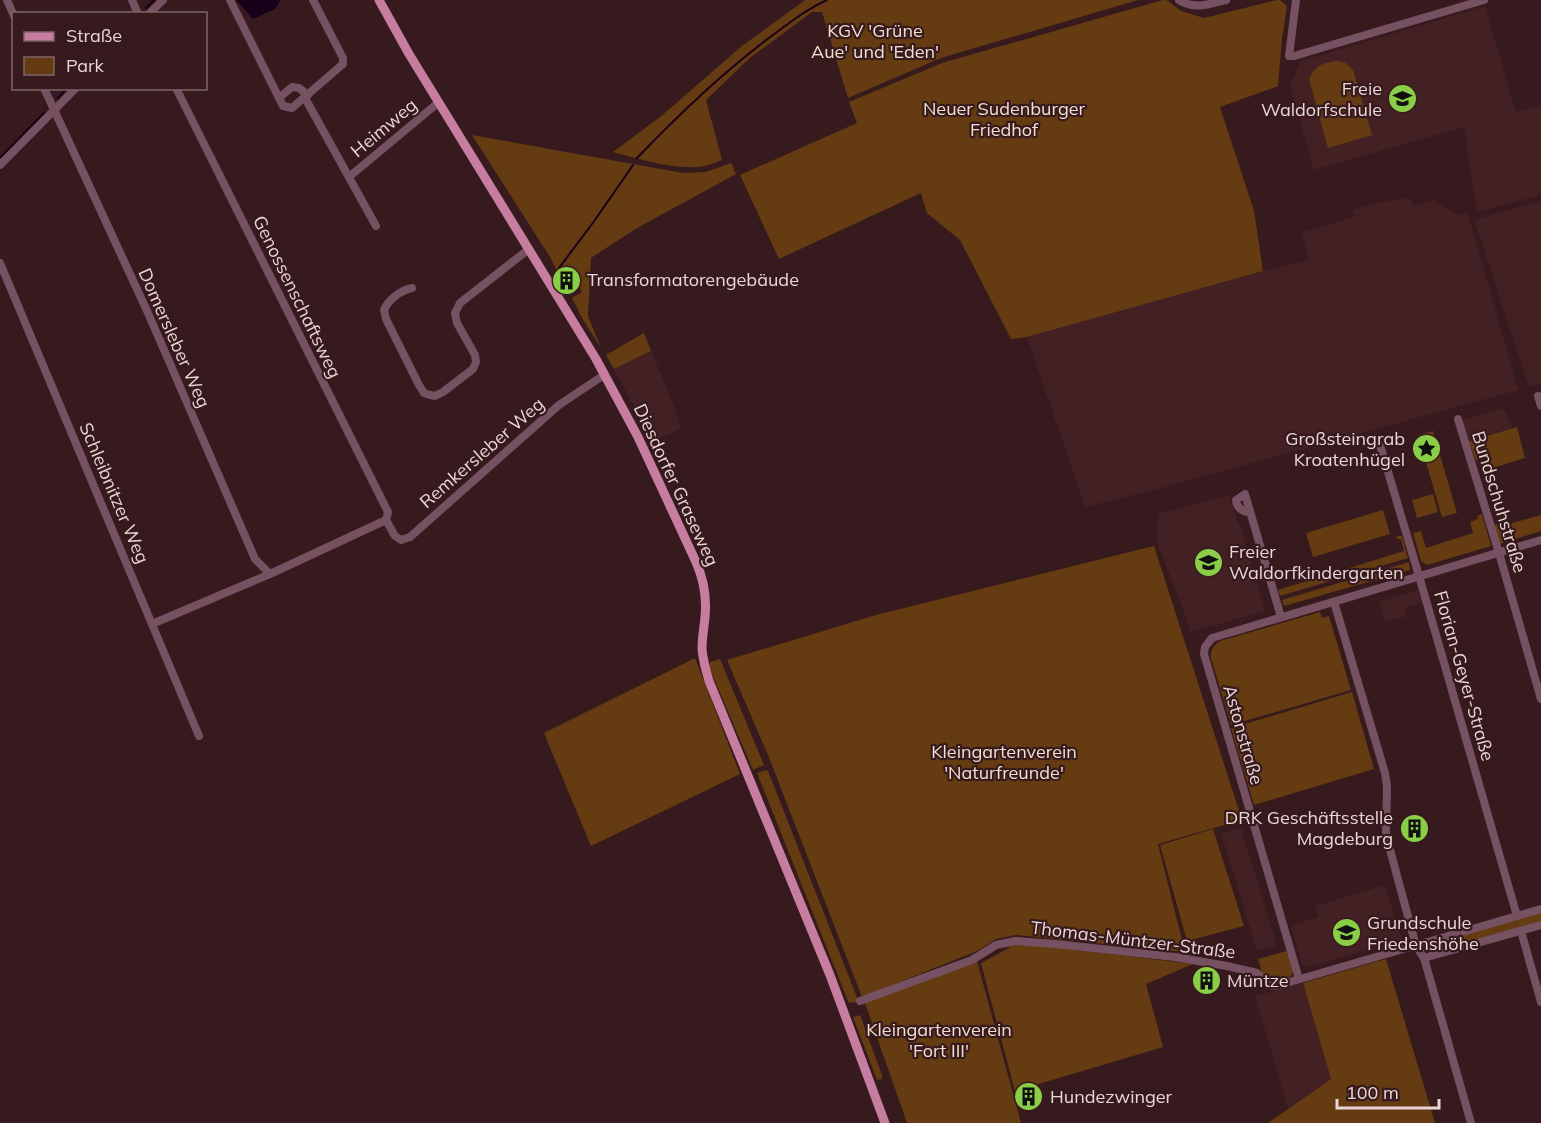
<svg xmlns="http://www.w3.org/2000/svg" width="1541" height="1123" viewBox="0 0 1541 1123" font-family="Mulish,sans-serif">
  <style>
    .built { fill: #432023 }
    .green { fill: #653b11 }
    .water { fill: #19001a }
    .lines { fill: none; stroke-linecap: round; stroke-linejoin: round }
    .stream { stroke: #19001a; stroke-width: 2 }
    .minor { stroke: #755161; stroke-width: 8 }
    .major { stroke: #c67d9f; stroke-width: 9 }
    .labels { text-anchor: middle; stroke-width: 4.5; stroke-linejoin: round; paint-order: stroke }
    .park-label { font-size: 18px; fill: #f2dfcf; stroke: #361a1d }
    .poi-label { font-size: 18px; fill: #ebd6d7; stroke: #361a1d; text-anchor: start }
    .street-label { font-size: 18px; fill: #ebd6d7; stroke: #361a1d }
  </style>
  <rect width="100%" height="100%" fill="#361a1d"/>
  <g class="built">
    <polygon points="1485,6 1516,112 1541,105 1541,195 1477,212 1464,127 1314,170 1290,85 1301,61"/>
    <polygon points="1410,198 1413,206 1434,200 1453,212 1462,215 1468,213 1518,390 1154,490 1085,507 1027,337 1263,271 1309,260 1302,232 1354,217 1352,210 1382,202"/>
    <polygon points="1541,201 1541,383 1529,386 1474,220"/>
    <polygon points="651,351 673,403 681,429 653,441 614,369"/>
    <polygon points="1504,408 1512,428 1469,440 1462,420"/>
    <polygon points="1229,495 1234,512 1242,531 1265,611 1190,632 1183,609 1158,545 1158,514"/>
    <polygon points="1418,590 1422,603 1404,608 1407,616 1385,622 1379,602"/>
    <polygon points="1241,828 1277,945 1257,951 1221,833"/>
    <polygon points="1385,885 1402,940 1307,967 1302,964 1291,926 1318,917 1315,906"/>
    <polygon points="1303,983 1331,1079 1288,1108 1255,996"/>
  </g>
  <g class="green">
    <path d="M805 0H1138L941 58 848 98 822 12H812L751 57 706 100 722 160C716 162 710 165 704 166 679 171 638 159 613 152L660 117 742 46Z"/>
    <polygon points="1163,0 1167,0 1181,11 1204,18 1277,0 1280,0 1287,6 1282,39 1278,86 1220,107 1254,211 1263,271 1027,337 1011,339 960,240 927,213 921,193 779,259 740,175 857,123 849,102 942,63"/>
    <path d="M1338 61 1346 63 1353 70 1372 135 1328 148 1309 79C1314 66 1324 62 1338 61Z"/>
    <polygon points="472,135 683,173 706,172 731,163 736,174 637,228 591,258 588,316 601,348 582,318 572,298 582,292 571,272 560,277 550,257"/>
    <polygon points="644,333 651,351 614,369 606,355"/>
    <polygon points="1517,427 1525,458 1492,468 1488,457 1476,461 1469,441"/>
    <polygon points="1433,431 1457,513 1442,517 1418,435"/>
    <polygon points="1433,494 1438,512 1417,518 1412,500"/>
    <polygon points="1383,510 1390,534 1313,557 1306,533"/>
    <polygon points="1482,514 1491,546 1427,565 1421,561 1413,533 1421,531 1426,548 1473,533 1470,522 1478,519 1477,516"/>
    <polygon points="1541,515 1541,531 1499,544 1494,525 1497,524 1498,527"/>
    <polygon points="1398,536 1402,536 1408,558 1280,596 1278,590 1404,551 1401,539 1397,539 1396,537"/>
    <polygon points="1154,546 1242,820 1158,844 1185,952 1016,935 996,939 977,951 862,997 768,755 727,660 876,615"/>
    <polygon points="1409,562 1410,570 1284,606 1282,600"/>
    <path d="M1320 612 1322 618 1329 616 1351 690 1231 725 1211 658C1210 650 1214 645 1220 641Z"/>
    <polygon points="695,658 740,774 591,846 544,733"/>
    <polygon points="720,659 764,765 753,770 709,667 710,662"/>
    <polygon points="1352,692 1374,769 1254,805 1231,728"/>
    <polygon points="765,770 768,771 858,1000 856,1002 849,1003 848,1001 757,773"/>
    <polygon points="1213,829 1244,926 1187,941 1160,845"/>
    <polygon points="1541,912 1541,922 1430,954 1428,945"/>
    <polygon points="1016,944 1053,947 1193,964 1146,984 1163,1047 1015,1091 981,963 1009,948 1009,945"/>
    <polygon points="1287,951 1293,969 1292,975 1286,980 1271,983 1263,976 1258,959"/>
    <polygon points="1386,959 1435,1123 1268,1123 1331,1079 1303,983"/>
    <polygon points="977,961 1021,1123 907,1123 865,1003"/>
    <polygon points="860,1015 882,1075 882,1079 877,1080 853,1017"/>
  </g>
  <polygon class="water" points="236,0 281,0 275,9 253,19"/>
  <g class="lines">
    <g class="stream">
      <polyline points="146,8 154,0"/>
      <polyline points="58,98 67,88"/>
      <polyline points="0,158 44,113"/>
      <path d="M637 158C681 112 726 69 777 32 793 20 809 8 827 0"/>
      <polyline points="559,268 595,220 633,165"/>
    </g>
    <g class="minor">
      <polyline points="7,0 14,16"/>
      <polyline points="132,0 138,14"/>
      <polyline points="230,0 283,106 292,108 343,64 343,58 313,0"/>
      <path d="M1179 0C1195 10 1209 4 1226 0"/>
      <polyline points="1296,0 1289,56 1294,56 1484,0"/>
      <polyline points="149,14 163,0"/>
      <polyline points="44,88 148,313 255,559 270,574"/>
      <polyline points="176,88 388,512 386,520"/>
      <polyline points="279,98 292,87 299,88 308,95"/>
      <polyline points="305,98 376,226"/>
      <polyline points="0,165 76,88"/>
      <polyline points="349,177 439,102"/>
      <polyline points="0,263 199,736"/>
      <path d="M412 288C401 290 388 300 384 310L386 319 419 385 424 393 430 395 435 396 443 392 473 369 476 362 475 355 457 323 455 313 460 303 529 249"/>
      <polyline points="1538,396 1541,406"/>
      <polyline points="1458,419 1499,553 1541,699"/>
      <polyline points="1380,445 1419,576 1517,916"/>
      <path d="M1249 512C1243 512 1236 507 1236 500L1245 494 1281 617"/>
      <polyline points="386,520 395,536 401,540 410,537 559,405 604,375"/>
      <polyline points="1334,602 1385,773 1387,786 1386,835 1416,946 1424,958 1471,1123"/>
      <polyline points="152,624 270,574 386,520"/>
      <polyline points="1521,931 1541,1002"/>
      <polyline points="1424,958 1541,925"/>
      <polyline points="1299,979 1204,654 1205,647 1212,638 1541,540"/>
      <polyline points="860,1001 972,960 996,945 1015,941 1056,944 1175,957 1227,966 1257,973 1269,985 1276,986 1541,909"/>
    </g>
    <path class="major" d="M379 0 409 54 596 359 638 437 696 562C704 580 707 597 705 617 704 628 702 638 702 649 703 661 706 671 709 681L830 975 885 1123"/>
  </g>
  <defs>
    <symbol id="school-disc" viewBox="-11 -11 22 22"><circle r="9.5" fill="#8ace47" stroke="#361a1d"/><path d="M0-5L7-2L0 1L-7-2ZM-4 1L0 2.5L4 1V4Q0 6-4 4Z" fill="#111"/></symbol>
    <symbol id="building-disc" viewBox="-11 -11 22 22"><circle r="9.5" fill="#8ace47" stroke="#361a1d"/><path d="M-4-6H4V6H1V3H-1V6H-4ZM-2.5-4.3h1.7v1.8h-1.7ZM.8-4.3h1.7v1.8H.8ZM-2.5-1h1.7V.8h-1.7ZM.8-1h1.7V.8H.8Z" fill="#111"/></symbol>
    <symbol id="sight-disc" viewBox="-11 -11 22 22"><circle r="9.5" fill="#8ace47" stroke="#361a1d"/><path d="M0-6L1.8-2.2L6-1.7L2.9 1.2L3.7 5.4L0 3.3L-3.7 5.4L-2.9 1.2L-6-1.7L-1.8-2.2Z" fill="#111"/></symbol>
  </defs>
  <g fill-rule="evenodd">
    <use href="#school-disc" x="1386" y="82" width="33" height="33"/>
    <use href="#building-disc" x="550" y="264" width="33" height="33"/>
    <use href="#sight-disc" x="1410" y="432" width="33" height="33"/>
    <use href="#school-disc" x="1192" y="546" width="33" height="33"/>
    <use href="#building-disc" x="1398" y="812" width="33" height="33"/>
    <use href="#school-disc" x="1330" y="916" width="33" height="33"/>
    <use href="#building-disc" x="1190" y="964" width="33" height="33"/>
    <use href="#building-disc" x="1012" y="1080" width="33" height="33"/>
  </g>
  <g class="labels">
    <g class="park-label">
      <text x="875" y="37">KGV 'Grüne<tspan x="875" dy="21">Aue' und 'Eden'</tspan></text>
      <text x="1004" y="115">Neuer Sudenburger<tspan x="1004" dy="21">Friedhof</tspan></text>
      <text x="1004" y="758">Kleingartenverein<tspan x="1004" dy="21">'Naturfreunde'</tspan></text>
      <text x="939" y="1036">Kleingartenverein<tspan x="939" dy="21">'Fort III'</tspan></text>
    </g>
    <g class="poi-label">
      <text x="1382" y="95" text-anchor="end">Freie<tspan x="1382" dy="21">Waldorfschule</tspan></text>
      <text x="587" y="286">Transformatorengebäude</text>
      <text x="1405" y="445" text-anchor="end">Großsteingrab<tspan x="1405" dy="21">Kroatenhügel</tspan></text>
      <text x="1229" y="558">Freier<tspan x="1229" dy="21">Waldorfkindergarten</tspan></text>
      <text x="1393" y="824" text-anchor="end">DRK Geschäftsstelle<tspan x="1393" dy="21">Magdeburg</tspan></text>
      <text x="1367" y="929">Grundschule<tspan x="1367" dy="21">Friedenshöhe</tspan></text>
      <text x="1227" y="987">Müntze</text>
      <text x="1050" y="1103">Hundezwinger</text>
    </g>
    <g class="street-label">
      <text transform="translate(384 128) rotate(-40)" y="6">Heimweg</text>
      <text transform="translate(297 297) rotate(64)" y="6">Genossenschaftsweg</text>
      <text transform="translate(174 338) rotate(66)" y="6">Domersleber Weg</text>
      <text transform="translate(482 453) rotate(-41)" y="6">Remkersleber Weg</text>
      <text transform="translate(676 485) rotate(65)" y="6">Diesdorfer Graseweg</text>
      <text transform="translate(114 493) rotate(67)" y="6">Schleibnitzer Weg</text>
      <text transform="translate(1499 502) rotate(73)" y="6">Bundschuhstraße</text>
      <text transform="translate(1464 676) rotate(74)" y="6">Florian-Geyer-Straße</text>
      <text transform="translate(1243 735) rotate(74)" y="6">Astonstraße</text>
      <text transform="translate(1133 940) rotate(7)" y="6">Thomas-Müntzer-Straße</text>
    </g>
  </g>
  <rect x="12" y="12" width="195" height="78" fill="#361a1d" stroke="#7e6567" stroke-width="1.5"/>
  <rect x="24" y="32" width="30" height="9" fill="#c67d9f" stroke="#7e6567" stroke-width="1.5"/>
  <text x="66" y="42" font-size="18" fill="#ebd6d7">Straße</text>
  <rect x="24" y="57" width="30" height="18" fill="#653b11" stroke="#7e6567" stroke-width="1.5"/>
  <text x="66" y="72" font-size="18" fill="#ebd6d7">Park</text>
  <path d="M1337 1099v9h102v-9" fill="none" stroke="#ebd6d7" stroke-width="3"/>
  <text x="1346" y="1099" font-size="18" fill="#ebd6d7" stroke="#361a1d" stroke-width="4.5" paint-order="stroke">100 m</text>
</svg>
